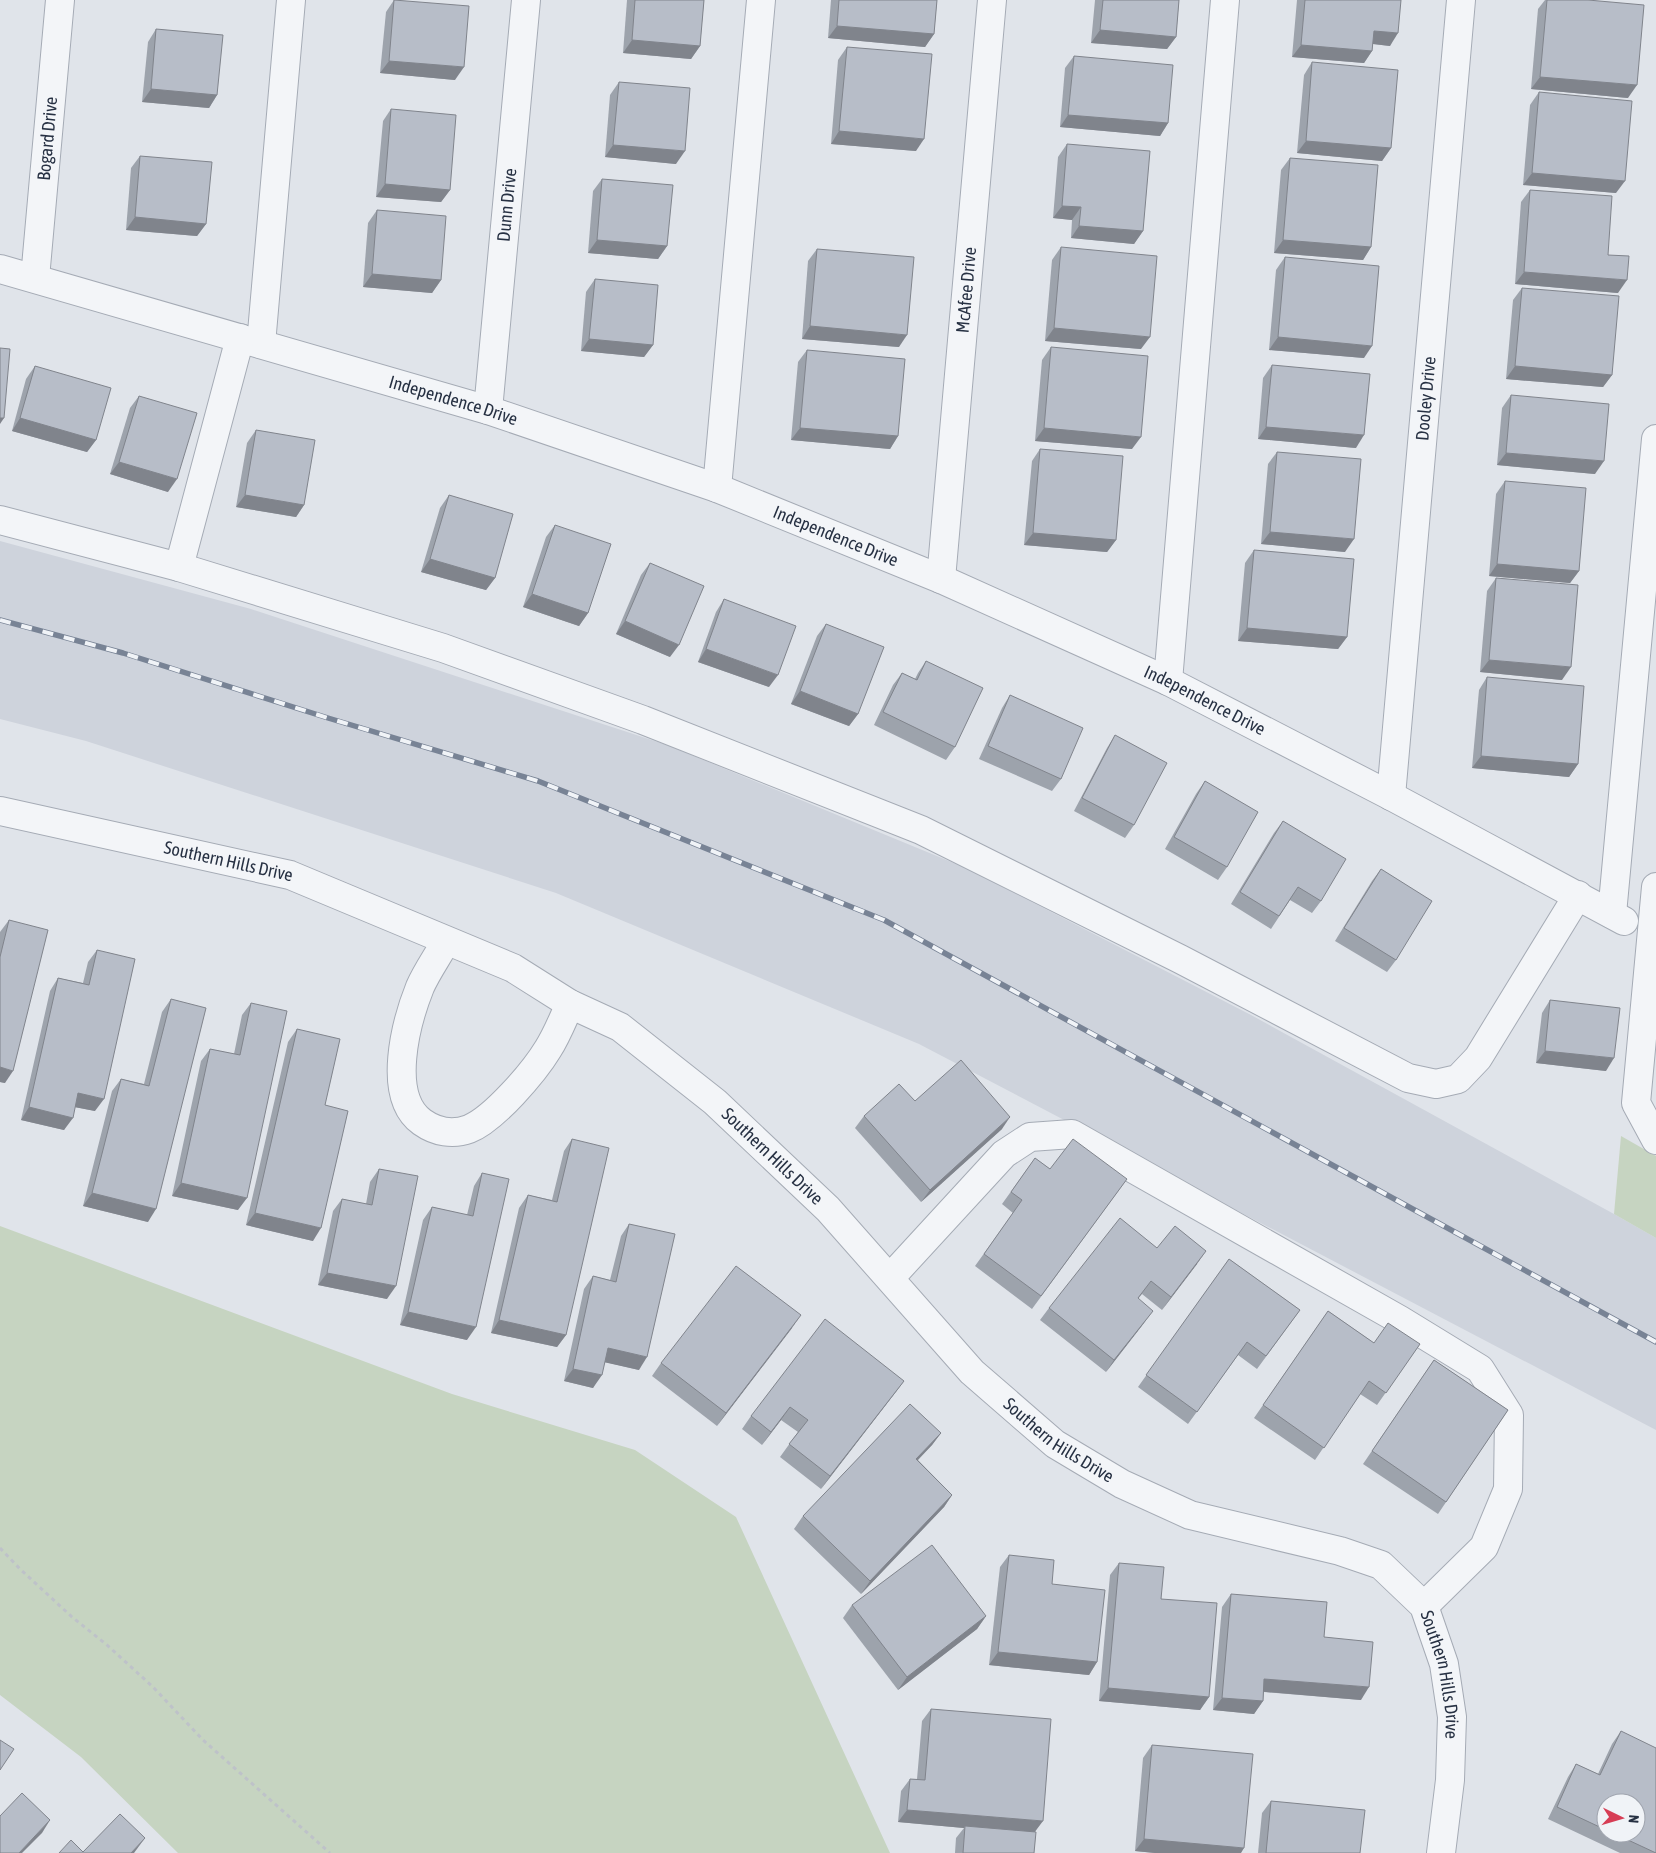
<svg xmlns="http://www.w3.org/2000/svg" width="1656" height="1853" viewBox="0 0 1656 1853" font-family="'Asap Condensed',sans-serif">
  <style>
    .built { fill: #ced3dc }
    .green { fill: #c6d4c1 }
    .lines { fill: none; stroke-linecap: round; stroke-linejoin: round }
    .minor-casing { stroke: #a5abb5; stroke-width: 30 }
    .path { stroke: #bec2c9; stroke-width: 3; stroke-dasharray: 4 4; stroke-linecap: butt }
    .minor { stroke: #f3f5f8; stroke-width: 28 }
    .rail-casing { stroke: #788395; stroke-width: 5.5 }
    .rail { stroke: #f0f3f7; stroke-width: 4; stroke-dasharray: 11; stroke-linecap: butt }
    .wall { fill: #9da3ac; fill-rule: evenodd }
    .shaded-wall { fill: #80848c }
    .building { fill: #b7bdc8; stroke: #80848c }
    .labels { text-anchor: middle; stroke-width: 4; stroke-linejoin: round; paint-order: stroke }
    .street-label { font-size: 18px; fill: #273143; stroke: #f0f3f7 }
  </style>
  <rect width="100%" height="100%" fill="#e0e4ea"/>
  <polygon class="built" points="0,541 251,609 667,745 966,868 1251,1015 1614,1214 1656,1238 1656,1430 919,1044 556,893 86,741 0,719"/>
  <g class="green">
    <polygon points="1621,1136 1656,1156 1656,1238 1614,1214"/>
    <polygon points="0,1226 452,1394 635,1450 736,1517 890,1853 178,1853 81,1757 0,1695"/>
  </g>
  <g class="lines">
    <defs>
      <g id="minor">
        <path id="s1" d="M0 269 488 410 717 488 941 579 1168 681 1391 796 1624 921"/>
        <path id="s2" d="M35 278 60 0"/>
        <polyline points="261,344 291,0"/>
        <path id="s3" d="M488 410 526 0"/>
        <polyline points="717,488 761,0"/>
        <polyline points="0,520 179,567 443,648 643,720 921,830 1180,959 1408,1078 1436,1084 1458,1079 1478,1058 1578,895"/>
        <polyline points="179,567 240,338"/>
        <path id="s4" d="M941 579 992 0"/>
        <polyline points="1168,681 1225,0"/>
        <path id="s5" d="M1391 796 1461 0"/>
        <path id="s6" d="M0 811 290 875 513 968 570 1004 620 1027 715 1102 828 1209 972 1372 1055 1444 1122 1484 1190 1515 1340 1551 1381 1565 1424 1606 1444 1664 1452 1717 1450 1780 1441 1853"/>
        <polyline points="1656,887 1636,1103 1656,1140"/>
        <polyline points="1612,914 1656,439"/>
        <path d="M446 941C438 956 427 971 420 987 406 1022 386 1096 422 1122 436 1132 453 1135 469 1129 494 1119 534 1072 548 1049 557 1035 563 1019 570 1004"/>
        <polyline points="890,1278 1004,1154 1030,1137 1072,1134 1400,1320 1480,1369 1509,1415 1508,1489 1484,1547 1424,1606"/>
      </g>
    </defs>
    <use href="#minor" class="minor-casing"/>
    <polyline class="path" points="0,1548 20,1569 72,1617 107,1645 153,1687 203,1740 330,1853"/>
    <use href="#minor" class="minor"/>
    <defs>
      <polyline id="rail" points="0,620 123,653 328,718 538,781 884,920 1656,1342"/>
    </defs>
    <use href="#rail" class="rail-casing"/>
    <use href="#rail" class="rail"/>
  </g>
  <g class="wall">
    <polygon points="394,0 455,80 380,73 386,12"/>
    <polygon points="627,0 704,0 700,46 691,59 623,53"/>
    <polygon points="831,0 937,0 934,34 925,47 828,38"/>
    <polygon points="1095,0 1179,0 1176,37 1167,49 1091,43"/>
    <polygon points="1297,0 1401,0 1390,46 1373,44 1372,51 1364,63 1292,57"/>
    <polygon points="1545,0 1547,0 1628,98 1531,89 1538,9"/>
    <polygon points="156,29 217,95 209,108 142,102 148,42"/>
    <polygon points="847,47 916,151 831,144 838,60"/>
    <polygon points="1074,56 1168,123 1160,136 1060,127 1065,68"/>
    <polygon points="1312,62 1391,148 1382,161 1297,153 1304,75"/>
    <polygon points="619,82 676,164 605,157 610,95"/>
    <polygon points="1539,92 1616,193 1523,185 1530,105"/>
    <polygon points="391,109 450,190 441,202 376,197 383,121"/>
    <polygon points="1067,144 1143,231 1134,244 1071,238 1072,220 1053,218 1058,157"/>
    <polygon points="140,156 206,224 197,236 126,230 131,168"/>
    <polygon points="1290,158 1371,247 1363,260 1274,253 1281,170"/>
    <polygon points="602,179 667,246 658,259 588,253 593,191"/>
    <polygon points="1530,190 1618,293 1515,284 1521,202"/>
    <polygon points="377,210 441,280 432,293 363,287 368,223"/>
    <polygon points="1061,247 1141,349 1045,341 1052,260"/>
    <polygon points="817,249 899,347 802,339 808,261"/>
    <polygon points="1285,257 1364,358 1269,350 1276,270"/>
    <polygon points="595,279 653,345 644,357 581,351 586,292"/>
    <polygon points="1522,288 1612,375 1603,387 1506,379 1513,300"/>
    <polygon points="1051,347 1132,449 1035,441 1042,360"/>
    <polygon points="807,350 898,436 890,449 791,440 798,362"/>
    <polygon points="1272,365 1356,448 1258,439 1263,378"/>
    <polygon points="35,366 96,440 87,452 12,431 26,379"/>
    <polygon points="1511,395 1595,474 1497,465 1502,408"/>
    <polygon points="139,396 168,492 110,474 130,408"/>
    <polygon points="256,430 304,505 296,517 236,507 247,443"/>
    <polygon points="1040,449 1116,540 1107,552 1024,545 1032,461"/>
    <polygon points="1277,452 1345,552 1261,544 1268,464"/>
    <polygon points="1505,481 1579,571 1570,583 1489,576 1496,494"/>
    <polygon points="449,495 495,578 486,590 421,572 440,508"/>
    <polygon points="555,525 588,613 579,626 523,607 546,537"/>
    <polygon points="1254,550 1347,637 1338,649 1238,641 1245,563"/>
    <polygon points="650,563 670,657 616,634 641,575"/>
    <polygon points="1496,578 1562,680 1480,672 1487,591"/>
    <polygon points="724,599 769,687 698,662 716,612"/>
    <polygon points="826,624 858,714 849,726 791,704 817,636"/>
    <polygon points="926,661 955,747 946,760 874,725 893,685 902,673 915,679 918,673"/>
    <polygon points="1487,677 1578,764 1569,777 1472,768 1479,690"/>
    <polygon points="1010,695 1061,779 1052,791 979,759 1002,708"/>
    <polygon points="1115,735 1134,825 1125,838 1074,811 1107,748"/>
    <polygon points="1205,781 1227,867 1218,880 1165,849 1196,794"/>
    <polygon points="1283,821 1321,901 1312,913 1290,900 1271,929 1231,904 1274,833"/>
    <polygon points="1381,869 1396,960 1387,972 1335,941 1372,881"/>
    <polygon points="9,920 5,1083 0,1082 0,932"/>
    <polygon points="97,950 95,1111 75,1107 64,1130 21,1120 50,991 58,978 83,983 88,962"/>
    <polygon points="171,999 148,1222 83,1206 112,1091 121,1079 144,1084 162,1012"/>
    <polygon points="1550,1000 1606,1071 1536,1063 1542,1013"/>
    <polygon points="251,1003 238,1210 172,1196 201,1061 210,1049 234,1054 242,1015"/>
    <polygon points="297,1029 325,1105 313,1241 246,1225 288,1042"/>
    <polygon points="915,1101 1002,1129 921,1202 855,1128 864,1116"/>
    <polygon points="572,1139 566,1335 557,1347 491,1333 519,1208 528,1195 552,1200 564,1151"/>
    <polygon points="1035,1158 1050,1169 1127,1179 1032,1309 975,1266 1013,1213 1002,1204"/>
    <polygon points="379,1169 387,1299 318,1285 333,1211 342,1199 366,1204 370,1182"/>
    <polygon points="482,1173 467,1340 400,1325 423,1220 432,1207 467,1215 474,1186"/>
    <polygon points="629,1224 639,1370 605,1362 593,1388 564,1381 584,1289 593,1276 610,1280 621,1236"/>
    <polygon points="1157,1248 1197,1264 1162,1310 1142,1294 1138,1299 1144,1323 1106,1372 1040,1320 1049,1308"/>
    <polygon points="1229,1259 1300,1310 1257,1369 1238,1355 1188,1424 1138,1387"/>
    <polygon points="1328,1311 1374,1343 1420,1344 1377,1405 1360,1394 1315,1460 1254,1418"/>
    <polygon points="792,1328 717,1426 652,1376 661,1363"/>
    <polygon points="1434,1360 1508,1410 1438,1514 1363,1464"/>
    <polygon points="904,1381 895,1393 821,1489 780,1457 798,1432 781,1420 762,1445 742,1429 751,1416"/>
    <polygon points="941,1433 932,1445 918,1460 952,1495 944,1507 861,1594 794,1529 803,1516"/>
    <polygon points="1009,1555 1052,1584 1097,1662 1089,1675 989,1665 1000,1567"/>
    <polygon points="1119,1563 1161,1599 1209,1697 1200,1710 1099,1701 1110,1575"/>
    <polygon points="1231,1594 1324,1637 1361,1700 1264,1692 1263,1701 1254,1714 1213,1710 1222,1607"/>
    <polygon points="852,1605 986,1616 977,1629 898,1690 843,1618"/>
    <polygon points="931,1709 1035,1832 1034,1853 955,1853 956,1838 964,1828 898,1822 901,1791 910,1779 917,1779 922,1721"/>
    <path d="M1621 1731 1656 1853H1620L1548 1819 1568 1777 1576 1764 1598 1774 1612 1744ZM1606 1803 1636 1833H1606Z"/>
    <polygon points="1152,1745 1241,1853 1155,1853 1135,1851 1143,1758"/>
    <polygon points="1271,1801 1360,1853 1258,1853 1262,1813"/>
  </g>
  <g class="shaded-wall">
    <polygon points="837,26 934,34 925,47 828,38"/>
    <polygon points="1100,30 1176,37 1167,49 1091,43"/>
    <polygon points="1374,31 1398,33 1390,46 1365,43"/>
    <polygon points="632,40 700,46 691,59 623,53"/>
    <polygon points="1301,45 1372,51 1364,63 1292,57"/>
    <polygon points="389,61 464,67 455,80 380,73"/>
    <polygon points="1540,77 1637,85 1628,98 1531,89"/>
    <polygon points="151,89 217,95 209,108 142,102"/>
    <polygon points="1068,115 1168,123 1160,136 1060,127"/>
    <polygon points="839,131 924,139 916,151 831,144"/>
    <polygon points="1306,141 1391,148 1382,161 1297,153"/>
    <polygon points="613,145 685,151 676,164 605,157"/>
    <polygon points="1532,173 1625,181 1616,193 1523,185"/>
    <polygon points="385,184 450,190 441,202 376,197"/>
    <polygon points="1062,206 1081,207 1072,220 1053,218"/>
    <polygon points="135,217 206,224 197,236 126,230"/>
    <polygon points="1079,226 1143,231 1134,244 1071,238"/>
    <polygon points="597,240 667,246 658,259 588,253"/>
    <polygon points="1283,240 1371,247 1363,260 1274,253"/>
    <polygon points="1524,272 1627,280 1618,293 1515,284"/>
    <polygon points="372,274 441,280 432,293 363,287"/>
    <polygon points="810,326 907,335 899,347 802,339"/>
    <polygon points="1054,328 1150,337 1141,349 1045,341"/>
    <polygon points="1278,337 1372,346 1364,358 1269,350"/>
    <polygon points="589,339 653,345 644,357 581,351"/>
    <polygon points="1515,366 1612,375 1603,387 1506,379"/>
    <polygon points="0,418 4,418 0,424"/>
    <polygon points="20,418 96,440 87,452 12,431"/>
    <polygon points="1266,427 1364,435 1356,448 1258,439"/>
    <polygon points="800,428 898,436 890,449 791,440"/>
    <polygon points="1044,428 1141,437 1132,449 1035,441"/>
    <polygon points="1506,453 1604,461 1595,474 1497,465"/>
    <polygon points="119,462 177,479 168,492 110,474"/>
    <polygon points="245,495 304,505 296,517 236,507"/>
    <polygon points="1270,532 1354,539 1345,552 1261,544"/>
    <polygon points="1033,533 1116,540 1107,552 1024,545"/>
    <polygon points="430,559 495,578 486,590 421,572"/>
    <polygon points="1497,564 1579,571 1570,583 1489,576"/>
    <polygon points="532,594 588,613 579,626 523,607"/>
    <polygon points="625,621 679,645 670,657 616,634"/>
    <polygon points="1247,628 1347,637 1338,649 1238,641"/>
    <polygon points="706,649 778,675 769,687 698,662"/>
    <polygon points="1489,660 1571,667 1562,680 1480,672"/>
    <polygon points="800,691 858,714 849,726 791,704"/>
    <polygon points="1481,756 1578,764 1569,777 1472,768"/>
    <polygon points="1545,1051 1614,1058 1606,1071 1536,1063"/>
    <polygon points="0,1067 13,1071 5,1083 0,1082"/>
    <polygon points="78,1093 104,1099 95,1111 69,1106"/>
    <polygon points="29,1107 73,1118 64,1130 21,1120"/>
    <polygon points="1010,1117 1002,1129 921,1202 930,1190"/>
    <polygon points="181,1183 247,1198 238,1210 172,1196"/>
    <polygon points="92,1193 156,1209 148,1222 83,1206"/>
    <polygon points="255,1213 321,1228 313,1241 246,1225"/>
    <polygon points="1206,1251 1197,1264 1162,1310 1171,1297"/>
    <polygon points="327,1273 396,1286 387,1299 318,1285"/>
    <polygon points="1153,1311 1144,1323 1106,1372 1114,1360"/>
    <polygon points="408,1312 476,1327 467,1340 400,1325"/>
    <polygon points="801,1315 792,1328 717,1426 726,1413"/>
    <polygon points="499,1320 566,1335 557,1347 491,1333"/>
    <polygon points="608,1348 647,1357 639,1370 599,1361"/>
    <polygon points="573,1369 602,1375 593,1388 564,1381"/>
    <polygon points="904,1381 895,1393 821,1489 830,1476"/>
    <polygon points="790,1407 781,1420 762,1445 771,1432"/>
    <polygon points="941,1433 932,1445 907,1471 916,1459"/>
    <polygon points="952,1495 944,1507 861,1594 870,1581"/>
    <polygon points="986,1616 977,1629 898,1690 907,1677"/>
    <polygon points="998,1652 1097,1662 1089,1675 989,1665"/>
    <polygon points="1264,1679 1369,1687 1361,1700 1255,1691"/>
    <polygon points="1108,1688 1209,1697 1200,1710 1099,1701"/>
    <polygon points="1222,1698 1263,1701 1254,1714 1213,1710"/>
    <polygon points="907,1810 1043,1821 1034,1833 965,1826 964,1828 898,1822"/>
    <polygon points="50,1820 42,1833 22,1853 19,1853"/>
    <polygon points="145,1838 134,1853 131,1853"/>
    <polygon points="1144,1839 1244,1848 1241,1853 1155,1853 1135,1851"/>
  </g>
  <g class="building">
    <polygon points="394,0 469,6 464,67 389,61"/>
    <polygon points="635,0 704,0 700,46 632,40"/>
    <polygon points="839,0 937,0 934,34 837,26"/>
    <polygon points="1103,0 1179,0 1176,37 1100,30"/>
    <polygon points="1305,0 1401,0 1398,33 1374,31 1372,51 1301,45"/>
    <polygon points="1547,0 1588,0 1644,5 1637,85 1540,77"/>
    <polygon points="156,29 223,35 217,95 151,89"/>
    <polygon points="847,47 932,54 924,139 839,131"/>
    <polygon points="1074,56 1173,65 1168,123 1068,115"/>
    <polygon points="1312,62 1398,70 1391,148 1306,141"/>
    <polygon points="619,82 690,88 685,151 613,145"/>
    <polygon points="1539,92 1632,101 1625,181 1532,173"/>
    <polygon points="391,109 456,115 450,190 385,184"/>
    <polygon points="1067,144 1150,151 1143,231 1079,226 1081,207 1062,206"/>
    <polygon points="140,156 212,162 206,224 135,217"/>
    <polygon points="1290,158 1378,165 1371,247 1283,240"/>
    <polygon points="602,179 673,185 667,246 597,240"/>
    <polygon points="1530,190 1612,196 1608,255 1629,256 1627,280 1524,272"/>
    <polygon points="377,210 446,216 441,280 372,274"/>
    <polygon points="1061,247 1157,256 1150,337 1054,328"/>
    <polygon points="817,249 914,257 907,335 810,326"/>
    <polygon points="1285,257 1379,266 1372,346 1278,337"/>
    <polygon points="595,279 658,285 653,345 589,339"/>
    <polygon points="1522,288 1619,296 1612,375 1515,366"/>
    <polygon points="1051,347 1148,356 1141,437 1044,428"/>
    <polygon points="0,348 10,349 4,418 0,418"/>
    <polygon points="807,350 905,359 898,436 800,428"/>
    <polygon points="1272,365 1370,374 1364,435 1266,427"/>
    <polygon points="35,366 111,388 96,440 20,418"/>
    <polygon points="1511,395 1609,404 1604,461 1506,453"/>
    <polygon points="139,396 197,413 177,479 119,462"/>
    <polygon points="256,430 315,440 304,505 245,495"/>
    <polygon points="1040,449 1123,456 1116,540 1033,533"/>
    <polygon points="1277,452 1361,459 1354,539 1270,532"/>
    <polygon points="1505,481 1586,488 1579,571 1497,564"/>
    <polygon points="449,495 513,514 495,578 430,559"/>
    <polygon points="555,525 611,544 588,613 532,594"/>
    <polygon points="1254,550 1354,559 1347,637 1247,628"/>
    <polygon points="650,563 704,586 679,645 625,621"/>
    <polygon points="1496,578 1578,585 1571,667 1489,660"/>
    <polygon points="724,599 796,626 778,675 706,649"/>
    <polygon points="826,624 884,647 858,714 800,691"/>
    <polygon points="926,661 983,688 955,747 883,712 902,673 917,680"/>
    <polygon points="1487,677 1584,686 1578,764 1481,756"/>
    <polygon points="1010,695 1083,728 1061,779 988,746"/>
    <polygon points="1115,735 1167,763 1134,825 1082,798"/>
    <polygon points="1205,781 1258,812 1227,867 1174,837"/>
    <polygon points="1283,821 1346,859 1321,901 1298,887 1279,916 1240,892"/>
    <polygon points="1381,869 1432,901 1396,960 1344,928"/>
    <polygon points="9,920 48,930 13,1071 0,1067 0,957"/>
    <polygon points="97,950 135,959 104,1099 78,1093 73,1118 29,1107 58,978 89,985"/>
    <polygon points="171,999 206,1008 156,1209 92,1193 121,1079 149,1086"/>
    <polygon points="1550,1000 1620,1008 1614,1058 1545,1051"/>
    <polygon points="251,1003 287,1011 247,1198 181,1183 210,1049 240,1055"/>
    <polygon points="297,1029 340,1039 325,1105 348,1111 321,1228 255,1213"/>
    <polygon points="961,1060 1010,1117 930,1190 864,1116 899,1084 915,1101"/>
    <polygon points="572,1139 609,1148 566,1335 499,1320 528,1195 557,1202"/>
    <polygon points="1073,1139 1127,1179 1041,1296 984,1254 1022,1200 1011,1192 1035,1158 1050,1169"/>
    <polygon points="379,1169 418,1176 396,1286 327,1273 342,1199 372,1205"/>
    <polygon points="482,1173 509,1179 476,1327 408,1312 432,1207 473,1216"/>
    <polygon points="1120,1218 1157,1248 1175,1226 1206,1251 1171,1297 1151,1281 1138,1298 1153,1311 1114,1360 1049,1308"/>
    <polygon points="629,1224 675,1234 647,1357 608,1348 602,1375 573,1369 593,1276 616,1282"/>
    <polygon points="1229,1259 1300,1310 1266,1356 1247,1342 1197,1412 1146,1375"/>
    <polygon points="736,1266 801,1315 726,1413 661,1363"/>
    <polygon points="1328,1311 1374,1343 1388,1323 1420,1344 1386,1393 1369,1381 1324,1448 1263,1405"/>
    <polygon points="825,1319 904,1381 830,1476 789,1444 808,1420 790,1407 771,1432 751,1416"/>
    <polygon points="1434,1360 1508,1410 1446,1502 1372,1451"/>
    <polygon points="910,1404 941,1433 916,1459 952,1495 870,1581 803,1516"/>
    <polygon points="932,1545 986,1616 907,1677 852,1605"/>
    <polygon points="1009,1555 1054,1560 1052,1584 1105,1590 1097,1662 998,1652"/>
    <polygon points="1119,1563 1164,1567 1161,1599 1217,1603 1209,1697 1108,1688"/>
    <polygon points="1231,1594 1327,1602 1324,1637 1373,1642 1369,1687 1264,1679 1263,1701 1222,1698"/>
    <polygon points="931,1709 1051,1719 1043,1821 907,1810 910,1779 925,1780"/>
    <polygon points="1621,1731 1656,1748 1656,1853 1613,1833 1636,1833 1636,1803 1606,1803 1606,1830 1557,1807 1576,1764 1600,1775"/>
    <polygon points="0,1740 14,1749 0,1770"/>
    <polygon points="1152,1745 1253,1754 1244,1848 1144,1839"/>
    <polygon points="22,1793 50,1820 19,1853 0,1853 0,1816"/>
    <polygon points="1271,1801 1365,1810 1360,1853 1266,1853"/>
    <polygon points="120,1814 145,1838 131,1853 59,1853 71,1840 83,1852"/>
    <polygon points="965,1826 1036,1832 1034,1853 963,1853"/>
  </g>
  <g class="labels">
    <g class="street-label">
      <text dy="6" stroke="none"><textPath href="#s2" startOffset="140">Bogard Drive</textPath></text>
      <text dy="6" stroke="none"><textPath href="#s3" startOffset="206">Dunn Drive</textPath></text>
      <text dy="6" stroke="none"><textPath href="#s4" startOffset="290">McAfee Drive</textPath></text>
      <text dy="6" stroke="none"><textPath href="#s5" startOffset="399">Dooley Drive</textPath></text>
      <text dy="6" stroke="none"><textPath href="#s1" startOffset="472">Independence Drive</textPath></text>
      <text dy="6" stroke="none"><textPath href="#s1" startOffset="878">Independence Drive</textPath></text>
      <text dy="6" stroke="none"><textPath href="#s1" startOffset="1282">Independence Drive</textPath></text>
      <text dy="6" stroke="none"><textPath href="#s6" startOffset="234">Southern Hills Drive</textPath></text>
      <text dy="6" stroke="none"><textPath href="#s6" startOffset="861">Southern Hills Drive</textPath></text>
      <text dy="6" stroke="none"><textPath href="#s6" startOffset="1266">Southern Hills Drive</textPath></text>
      <text dy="6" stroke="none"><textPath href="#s6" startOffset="1746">Southern Hills Drive</textPath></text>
    </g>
  </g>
  <g transform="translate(1621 1818) rotate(95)"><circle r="24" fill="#f0f3f7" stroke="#a0a5af"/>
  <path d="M0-4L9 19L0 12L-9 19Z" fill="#d73d55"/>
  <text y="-8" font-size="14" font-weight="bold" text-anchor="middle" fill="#273143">N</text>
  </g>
</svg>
